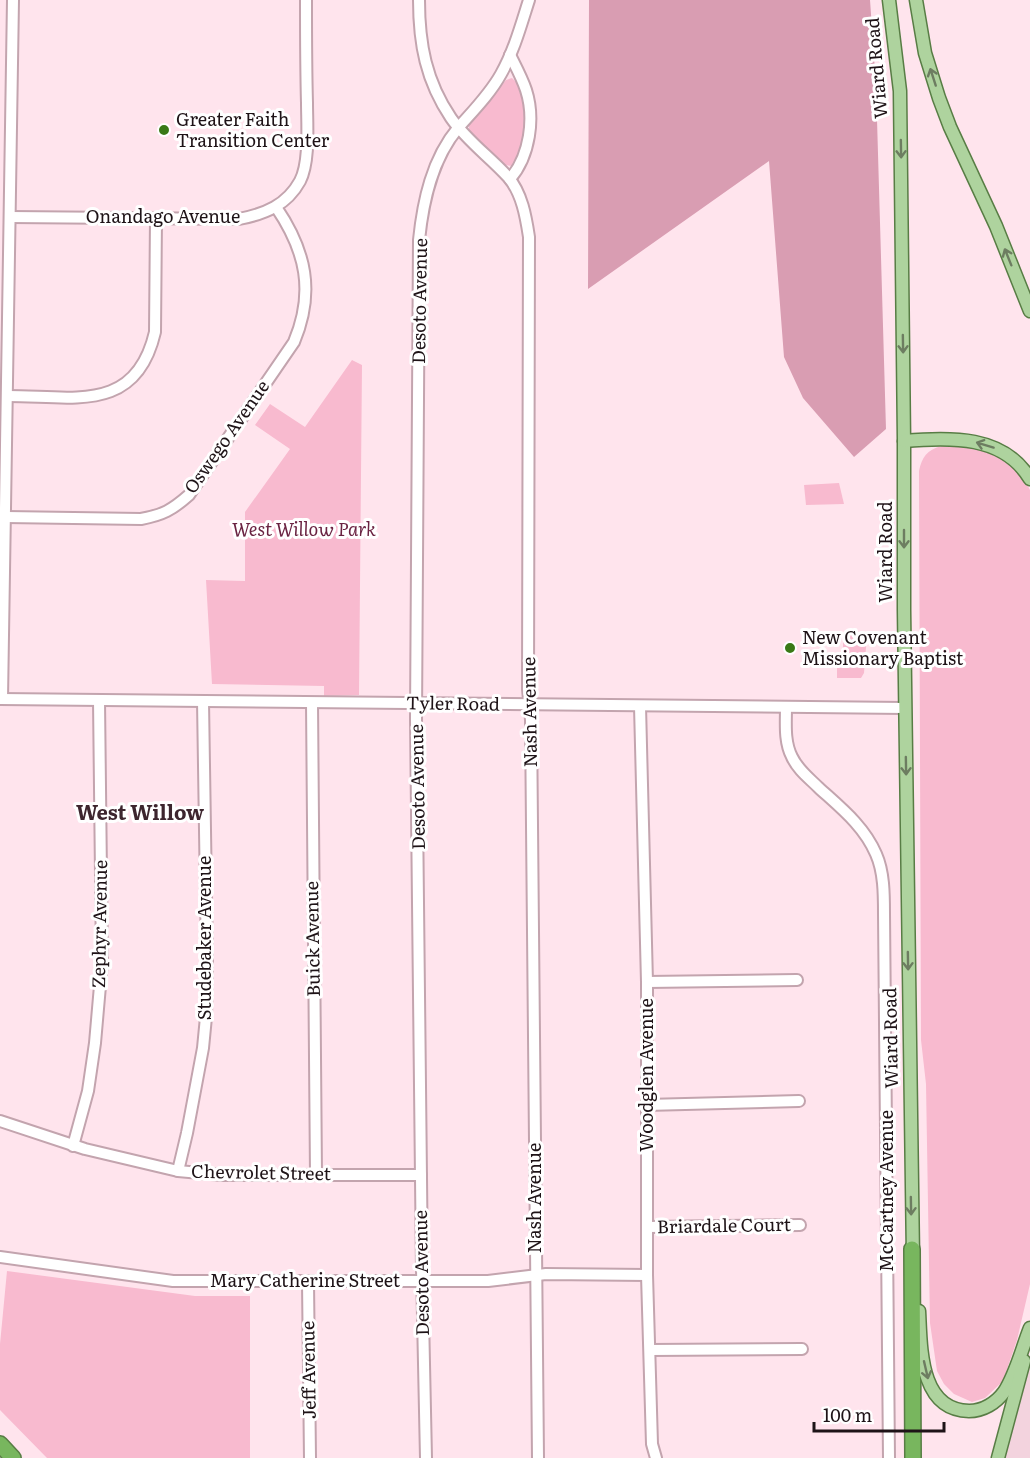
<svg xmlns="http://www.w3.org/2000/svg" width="1030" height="1458" viewBox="0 0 1030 1458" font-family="Literata,serif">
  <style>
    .built { fill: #f3d3de }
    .green { fill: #f8bacf }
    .forest { fill: #d99db2 }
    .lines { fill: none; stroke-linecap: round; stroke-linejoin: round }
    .minor-casing { stroke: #c3a4ae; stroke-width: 14 }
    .major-casing { stroke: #587d45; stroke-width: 15 }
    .highway-casing { stroke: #587d45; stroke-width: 18 }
    .minor { stroke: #fff; stroke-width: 10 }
    .major { stroke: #aed39e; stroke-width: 12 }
    .highway { stroke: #78b65e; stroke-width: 15 }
    .oneway { stroke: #6d7d61 }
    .poi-dot { fill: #397916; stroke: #fff; stroke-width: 2 }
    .labels { text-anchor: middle; stroke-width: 6; stroke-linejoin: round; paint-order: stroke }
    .street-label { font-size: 18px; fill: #1e1317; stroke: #fff }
    .poi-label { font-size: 18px; fill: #1e1317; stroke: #fff; text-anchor: start }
    .park-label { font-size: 18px; font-style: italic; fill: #6a2342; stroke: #fff }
    .neighbourhood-label { font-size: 20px; font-weight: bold; fill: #3d252e; stroke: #fff }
  </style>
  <rect width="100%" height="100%" fill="#ffe4ed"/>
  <polygon class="built" points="1030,1354 1030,1458 1002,1458 1021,1388"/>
  <g class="green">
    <path d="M512 78C518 83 519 88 521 95 527 119 525 144 512 166L505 165 469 131V125L506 80Z"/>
    <polygon points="352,360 362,365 359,695 324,696 324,686 212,684 206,580 245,581 245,512 290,449 255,425 270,404 305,427"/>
    <path d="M941 446C966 446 1000 448 1018 469 1023 475 1026 483 1030 490V1284L1017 1340 1003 1381 985 1398 972 1402 954 1394 944 1384 937 1371 930 1323 926 1084 921 1040 919 471C922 457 927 450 941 446Z"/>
    <polygon points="839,483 844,504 806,505 804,485"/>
    <polygon points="843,634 867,635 864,673 861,678 837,678 837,667 843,667"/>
    <polygon points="7,1271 195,1296 250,1296 250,1458 47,1458 0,1410 0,1344"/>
  </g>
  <polygon class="forest" points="589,0 870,0 876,85 886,429 854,457 803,398 784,357 769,161 588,289"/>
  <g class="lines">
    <defs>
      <g id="minor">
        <path d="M419 0C419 44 426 81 451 118 467 141 490 157 508 177 522 193 526 217 529 237L528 689 531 720 538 1458"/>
        <path d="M510 179C530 156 535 118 526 90 522 78 516 67 510 55"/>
        <path d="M10 217 239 219C265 214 287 205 300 181 310 162 307 124 307 103 306 68 306 34 306 0"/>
        <path d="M8 396C73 396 136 414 155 332L156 218"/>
        <path d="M6 517 141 519C163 515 172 510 189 495L294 342C315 292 306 251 276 207"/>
        <polyline points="0,699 905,708"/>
        <polyline points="2,699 13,0"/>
        <polyline points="312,703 316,1175"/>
        <polyline points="640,706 647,982 647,1275 652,1444 656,1458"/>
        <path d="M786 707C786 723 784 742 792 757 798 770 809 778 819 788 841 808 864 826 876 854 884 872 884 894 884 914L889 1458"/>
        <polyline points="647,982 797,980"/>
        <polyline points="646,1105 799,1101"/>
        <polyline points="0,1121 85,1149 178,1171 222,1175 421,1175"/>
        <polyline points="73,1146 88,1091 95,1043 102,963 99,700"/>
        <polyline points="178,1171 187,1133 203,1048 206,1017 207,959 203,701"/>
        <polyline points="648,1227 800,1225"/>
        <polyline points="0,1257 173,1281 488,1281 546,1274 647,1275"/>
        <polyline points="308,1282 310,1458"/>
        <polyline points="650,1350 802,1349"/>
        <path d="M426 1458 422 1269 416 719 419 240C423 201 432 159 458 128 473 111 490 94 501 74 514 51 521 25 529 0"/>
      </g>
      <g id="major">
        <polyline points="889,0 900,91 904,441 904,610 913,1258"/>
        <polyline points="916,0 925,53 939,98 950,127 996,226 1030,311"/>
        <path d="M904 441C950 437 1004 435 1030 479"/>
        <path d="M919 1311C921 1347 919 1410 969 1411 983 1411 996 1403 1004 1392 1016 1374 1022 1348 1030 1328"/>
        <polyline points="998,1458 1024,1361"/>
      </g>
      <g id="highway">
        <polyline points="912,1249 913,1458"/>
        <polyline points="0,1444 13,1458"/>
      </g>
    </defs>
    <use href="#minor" class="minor-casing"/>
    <use href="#major" class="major-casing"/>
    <use href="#highway" class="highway-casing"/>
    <use href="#minor" class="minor"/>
    <use href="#major" class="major"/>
    <use href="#highway" class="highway"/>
  </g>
  <defs><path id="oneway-shaft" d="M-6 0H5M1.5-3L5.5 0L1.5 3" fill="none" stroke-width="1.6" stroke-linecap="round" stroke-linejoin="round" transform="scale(1.5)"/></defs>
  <g class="oneway">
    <use href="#oneway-shaft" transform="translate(933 77) rotate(-108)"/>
    <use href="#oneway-shaft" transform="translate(901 149) rotate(89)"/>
    <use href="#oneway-shaft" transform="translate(1008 257) rotate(-112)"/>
    <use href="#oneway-shaft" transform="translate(903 344) rotate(89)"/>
    <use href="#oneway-shaft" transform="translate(985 445) rotate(-163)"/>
    <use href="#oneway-shaft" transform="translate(904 539) rotate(90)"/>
    <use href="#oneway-shaft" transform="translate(906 766) rotate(89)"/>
    <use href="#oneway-shaft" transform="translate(908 961) rotate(89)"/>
    <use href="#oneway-shaft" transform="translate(911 1206) rotate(89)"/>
    <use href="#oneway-shaft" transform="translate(926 1370) rotate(77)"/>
  </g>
  <g class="poi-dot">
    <circle cx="164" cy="130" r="6"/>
    <circle cx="790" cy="648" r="6"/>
  </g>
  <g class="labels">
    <g class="street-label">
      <text transform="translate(877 68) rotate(-95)" y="6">Wiard Road</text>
      <text x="163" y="223">Onandago Avenue</text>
      <text transform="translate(420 301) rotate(-89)" y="6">Desoto Avenue</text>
      <text transform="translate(227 437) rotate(-55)" y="6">Oswego Avenue</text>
      <text transform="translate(886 552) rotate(-90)" y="6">Wiard Road</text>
      <text transform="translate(453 704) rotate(1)" y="6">Tyler Road</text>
      <text transform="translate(530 712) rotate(-91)" y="6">Nash Avenue</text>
      <text transform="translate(418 787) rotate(-91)" y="6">Desoto Avenue</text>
      <text transform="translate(100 924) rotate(-89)" y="6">Zephyr Avenue</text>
      <text transform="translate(205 938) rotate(-90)" y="6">Studebaker Avenue</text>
      <text transform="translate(313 939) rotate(-91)" y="6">Buick Avenue</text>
      <text transform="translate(891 1038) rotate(-91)" y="6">Wiard Road</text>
      <text transform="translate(647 1075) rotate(-90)" y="6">Woodglen Avenue</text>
      <text transform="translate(261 1173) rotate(1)" y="6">Chevrolet Street</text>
      <text transform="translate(887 1191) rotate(-90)" y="6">McCartney Avenue</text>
      <text transform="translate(535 1198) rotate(-90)" y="6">Nash Avenue</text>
      <text transform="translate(724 1226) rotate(-1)" y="6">Briardale Court</text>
      <text transform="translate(422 1273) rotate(-91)" y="6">Desoto Avenue</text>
      <text x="305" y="1287">Mary Catherine Street</text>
      <text transform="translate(309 1370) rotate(-91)" y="6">Jeff Avenue</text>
    </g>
    <g class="poi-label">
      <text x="176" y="126">Greater Faith<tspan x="176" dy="21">Transition Center</tspan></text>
      <text x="802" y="644">New Covenant<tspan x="802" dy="21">Missionary Baptist</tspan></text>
    </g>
    <g class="park-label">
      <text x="304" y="536">West Willow Park</text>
    </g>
    <g class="neighbourhood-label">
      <text x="140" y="820">West Willow</text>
    </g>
  </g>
  <path d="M814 1422v9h130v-9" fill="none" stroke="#1e1317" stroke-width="3"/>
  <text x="823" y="1422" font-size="18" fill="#1e1317" stroke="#ffffff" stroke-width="4.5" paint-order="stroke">100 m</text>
</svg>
